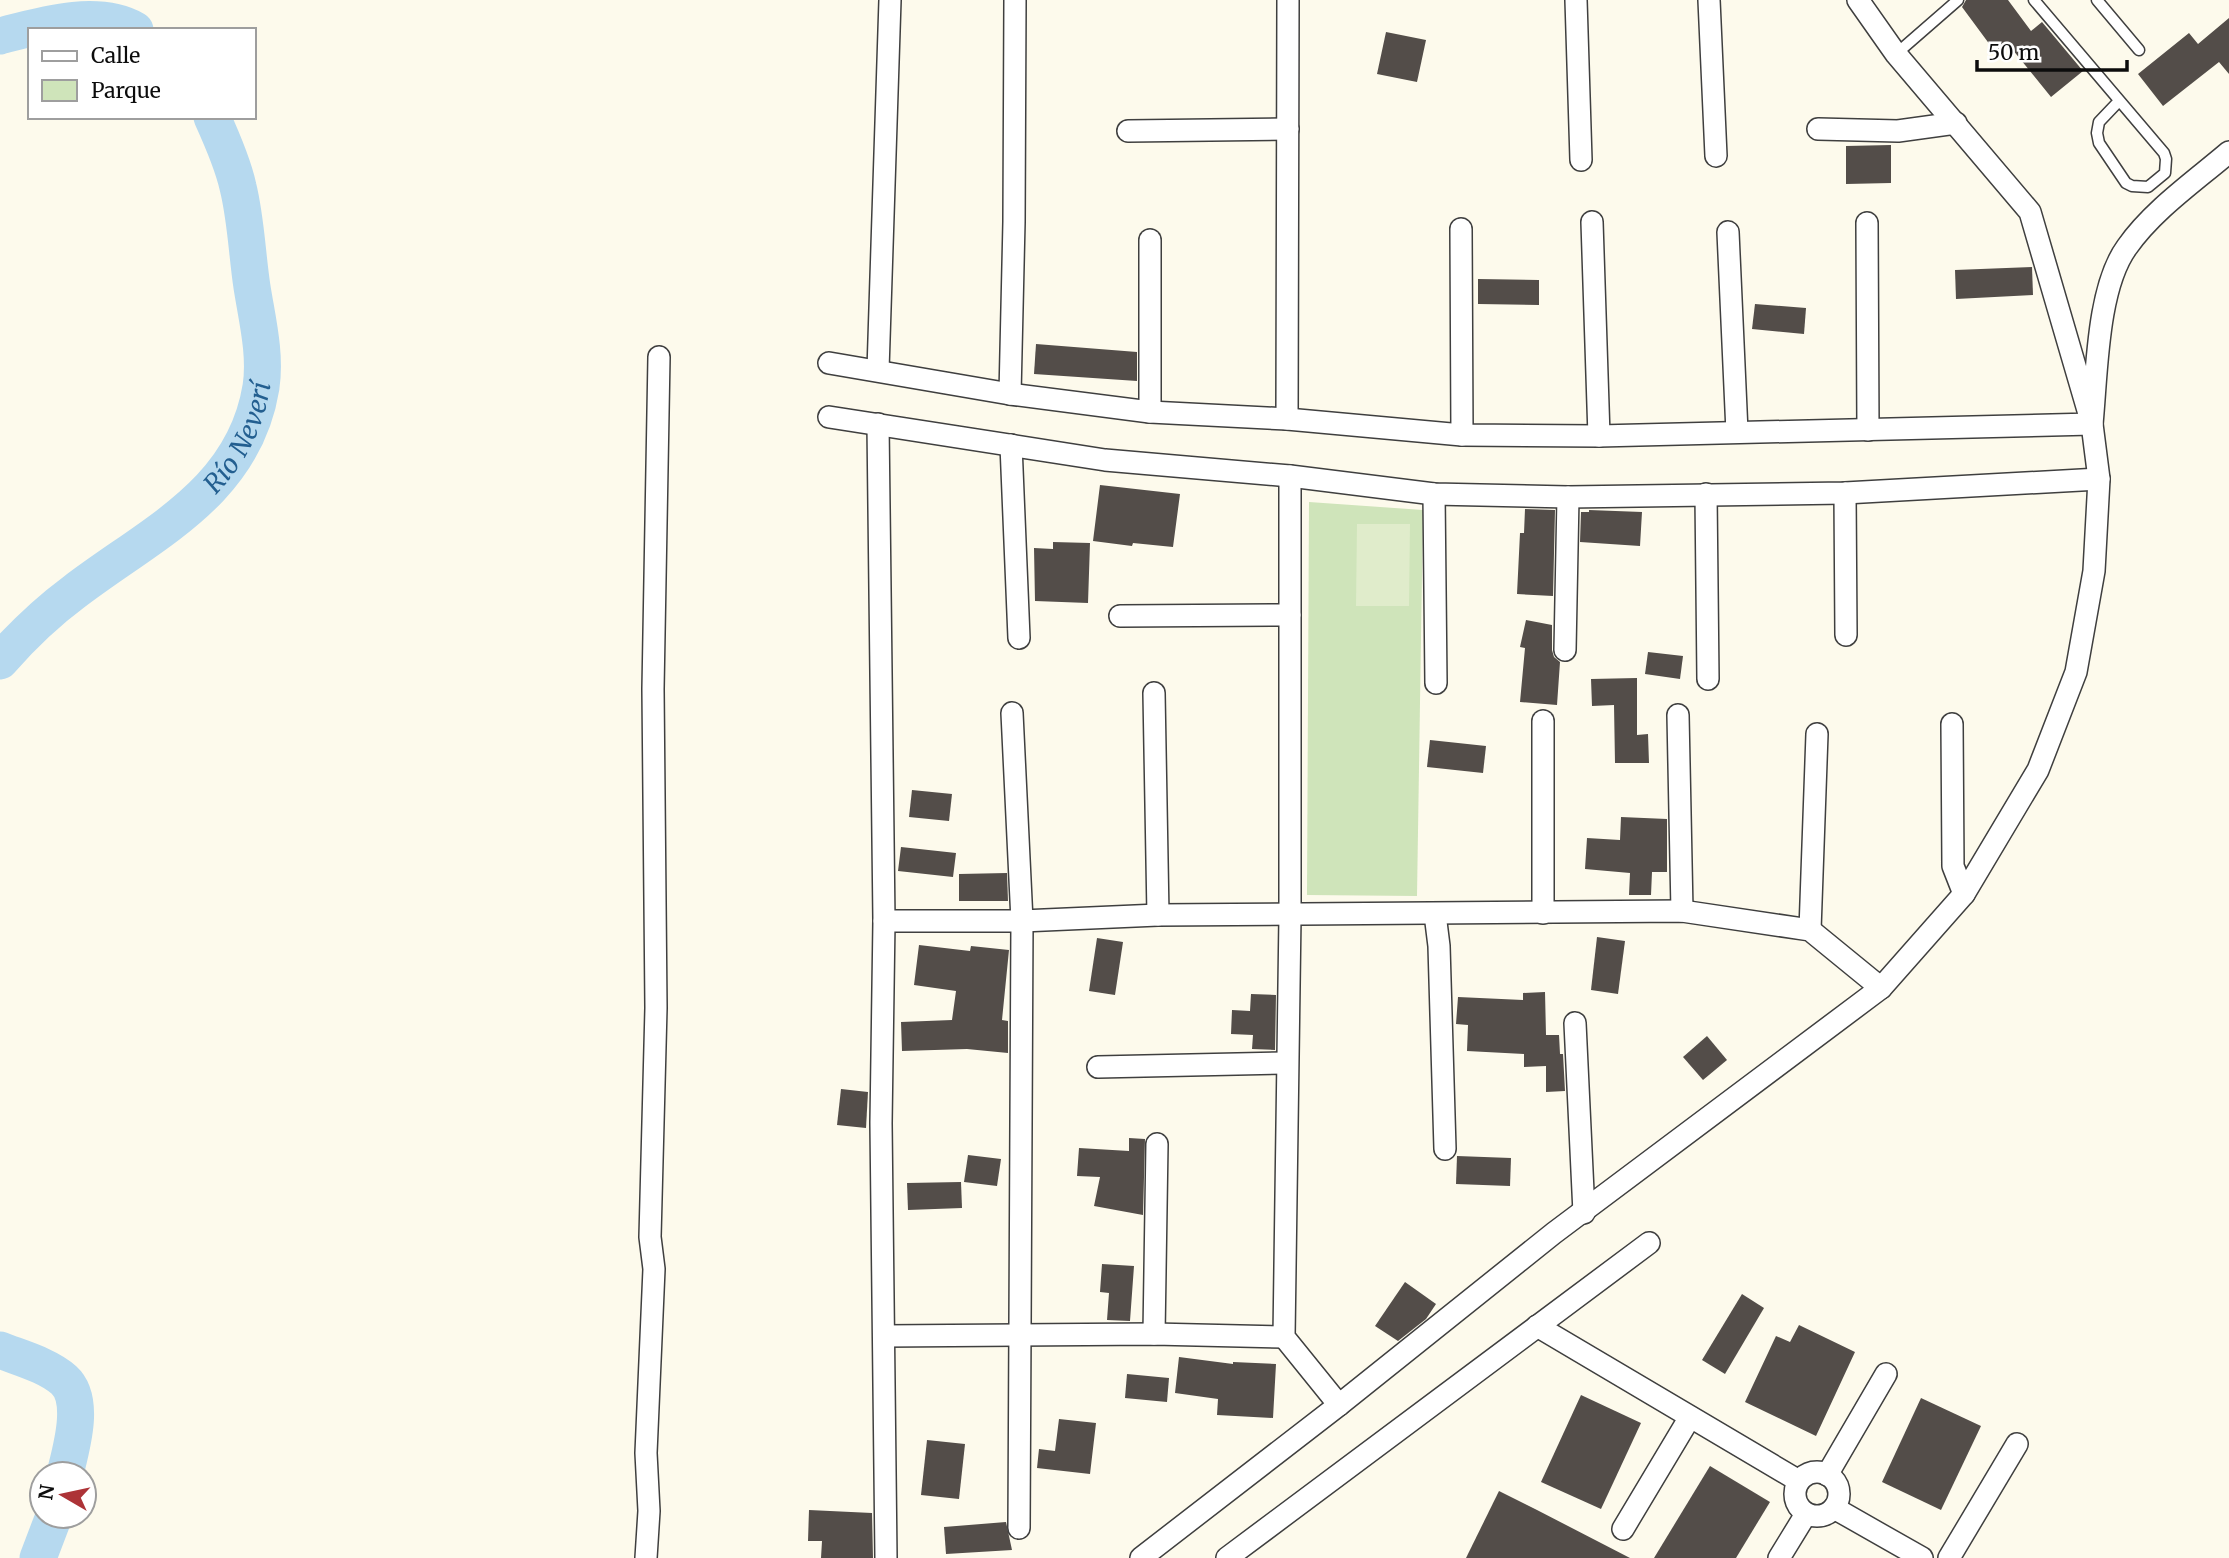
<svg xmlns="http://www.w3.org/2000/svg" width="2229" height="1558" viewBox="0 0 2229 1558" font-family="Merriweather,serif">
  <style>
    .green { fill: #cfe4ba }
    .pitch { fill: #e0eccb }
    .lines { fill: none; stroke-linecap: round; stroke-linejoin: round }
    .river { stroke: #b6d9ef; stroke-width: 37 }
    .building { fill: #534d49 }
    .service-casing { stroke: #3f3f3f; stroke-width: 13 }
    .minor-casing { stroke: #3f3f3f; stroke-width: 24 }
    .service { stroke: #fff; stroke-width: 10 }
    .minor { stroke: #fff; stroke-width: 21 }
    .labels { text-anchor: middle; stroke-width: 7; stroke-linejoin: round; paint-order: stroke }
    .water-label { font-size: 26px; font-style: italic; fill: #235f90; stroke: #fff }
  </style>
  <rect width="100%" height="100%" fill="#fdfaec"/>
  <polygon class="green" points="1309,502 1423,510 1417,896 1307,895"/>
  <polygon class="pitch" points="1357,524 1410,524 1409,606 1356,606"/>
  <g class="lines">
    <g class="river">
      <path d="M0 36C39 26 97 8 135 30"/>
      <path id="s1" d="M0 661C22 636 47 612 74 592 151 533 244 493 261 387 266 354 257 319 252 287 247 254 246 219 238 187 233 164 222 139 212 117"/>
      <path d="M0 1350C20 1358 47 1365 64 1380 86 1400 71 1449 65 1474"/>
      <polyline points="38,1558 54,1516"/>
    </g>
  </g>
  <g class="building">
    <polygon points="1966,0 2008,0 2031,31 2042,22 2083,71 2051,97 2008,44 1996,53 1962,7"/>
    <polygon points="2229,18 2229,74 2219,62 2163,106 2138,74 2189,33 2198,44"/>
    <polygon points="1386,32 1426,40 1417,82 1377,74"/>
    <polygon points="1891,145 1891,183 1846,184 1846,146"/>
    <polygon points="2032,267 2033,295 1956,299 1955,270"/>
    <polygon points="1478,279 1539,280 1539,305 1478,304"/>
    <polygon points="1755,304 1806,308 1804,334 1752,329"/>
    <polygon points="1036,344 1137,352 1137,381 1034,374"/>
    <polygon points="1100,485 1180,494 1173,547 1133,543 1132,546 1093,541"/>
    <polygon points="1525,509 1555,510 1553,596 1517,594 1520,533 1524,533"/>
    <polygon points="1589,510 1642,512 1640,546 1580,542 1581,512 1589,512"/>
    <polygon points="1053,542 1090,543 1088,603 1035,601 1034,548 1053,549"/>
    <polygon points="1526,620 1552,625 1552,650 1554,657 1560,662 1557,705 1520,702 1525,648 1520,647"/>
    <polygon points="1648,652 1683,656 1680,679 1645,674"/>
    <polygon points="1637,678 1637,735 1648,734 1649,763 1615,763 1614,705 1592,706 1591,679"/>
    <polygon points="1430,740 1486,746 1483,773 1427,767"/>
    <polygon points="912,790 952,794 949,821 909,817"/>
    <polygon points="1621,817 1667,819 1667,872 1652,872 1651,895 1629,895 1630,873 1585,869 1587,838 1620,840"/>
    <polygon points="901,847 956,853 953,877 898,871"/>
    <polygon points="1007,873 1008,901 959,901 959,874"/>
    <polygon points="1597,937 1625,941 1618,994 1591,990"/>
    <polygon points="1097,938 1123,942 1115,995 1089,991"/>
    <polygon points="919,945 970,951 971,946 1009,950 1002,1020 1008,1021 1008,1053 967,1049 902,1051 901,1022 952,1020 956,991 914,985"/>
    <polygon points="1545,992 1546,1035 1559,1035 1560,1054 1563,1054 1565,1091 1546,1092 1546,1066 1524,1067 1524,1054 1467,1051 1468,1025 1456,1024 1458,997 1523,1000 1523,993"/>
    <polygon points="1251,994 1276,995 1275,1050 1252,1049 1253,1035 1231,1034 1232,1010 1250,1011"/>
    <polygon points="1707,1036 1727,1060 1703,1080 1683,1057"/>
    <polygon points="841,1089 868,1092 866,1128 837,1125"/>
    <polygon points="1129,1138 1145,1139 1143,1215 1094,1206 1100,1177 1077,1176 1079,1148 1129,1151"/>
    <polygon points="968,1155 1001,1159 997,1186 964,1182"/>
    <polygon points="1457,1156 1511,1158 1510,1186 1456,1184"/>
    <polygon points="961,1182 962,1208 908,1210 907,1183"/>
    <polygon points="1102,1264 1134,1266 1130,1321 1107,1320 1109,1293 1100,1292"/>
    <polygon points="1405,1282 1436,1304 1426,1319 1398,1341 1375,1326"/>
    <polygon points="1742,1294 1764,1308 1725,1374 1702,1360"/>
    <polygon points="1799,1325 1855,1352 1816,1436 1745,1402 1776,1336 1790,1342"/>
    <polygon points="1179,1357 1233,1364 1233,1362 1276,1364 1273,1418 1217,1415 1218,1399 1175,1393"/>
    <polygon points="1127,1374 1169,1378 1167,1402 1125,1398"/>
    <polygon points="1581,1395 1641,1423 1601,1509 1541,1482"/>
    <polygon points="1921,1398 1981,1426 1941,1510 1882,1482"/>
    <polygon points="1059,1419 1096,1423 1090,1474 1037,1468 1039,1449 1055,1451"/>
    <polygon points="927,1440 965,1444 959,1499 921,1495"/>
    <polygon points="1710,1466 1770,1502 1736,1558 1654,1558"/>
    <polygon points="1499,1491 1537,1510 1630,1558 1466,1558"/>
    <polygon points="809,1510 872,1513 873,1558 821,1558 822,1541 808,1541"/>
    <polygon points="1006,1522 1012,1550 946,1554 944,1527"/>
  </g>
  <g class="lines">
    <defs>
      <g id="service">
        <polyline points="2034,0 2164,153 2166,159 2165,173 2148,187 2132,186 2126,183 2099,143 2097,133 2099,122 2119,101"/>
        <polyline points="2097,0 2139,50"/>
        <polyline points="1896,54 1958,0"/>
      </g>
      <g id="minor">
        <polyline points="1576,0 1581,160"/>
        <polyline points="1709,0 1716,156"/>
        <polyline points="1818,129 1898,131 1956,123"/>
        <polyline points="1128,131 1288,129"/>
        <polyline points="1592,222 1599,436"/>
        <polyline points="1867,223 1868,430"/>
        <polyline points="1461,229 1462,435"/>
        <polyline points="1728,232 1737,432"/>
        <polyline points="1150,240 1150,412"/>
        <path d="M829 363 1010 394 1150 412 1287 419 1462 435 1599 436 2092 424C2097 373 2097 288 2127 247 2153 210 2195 181 2229 152"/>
        <polyline points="878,370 890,0"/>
        <polyline points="1010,394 1014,222 1015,0"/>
        <polyline points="829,417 1105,460 1290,476 1434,494 1568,497 1845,493 2099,479"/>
        <polyline points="1287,419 1288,0"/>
        <polyline points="878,424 884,921 881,1123 886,1558"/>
        <polyline points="1011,445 1019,638"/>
        <polyline points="1290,476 1290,916 1284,1337 1339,1405"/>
        <polyline points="1845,493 1846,635"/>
        <polyline points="1434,494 1436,683"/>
        <polyline points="1706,494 1708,679"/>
        <polyline points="1120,616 1290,615"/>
        <polyline points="1565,650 1568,497"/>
        <polyline points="1154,693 1158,915"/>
        <polyline points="1012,713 1022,921 1019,1528"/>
        <polyline points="1678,715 1682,911"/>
        <polyline points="1543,721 1543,913"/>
        <polyline points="1952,724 1953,866 1964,894"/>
        <polyline points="1435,914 1439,946 1445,1149"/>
        <polyline points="884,921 1022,921 1158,915 1682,911 1810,930 1881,988"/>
        <polyline points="1810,930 1817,734"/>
        <polyline points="1575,1023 1584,1213"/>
        <polyline points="1098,1067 1286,1063"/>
        <polyline points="1537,1326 1799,1481"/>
        <polyline points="1154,1334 1157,1144"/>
        <polyline points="884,1336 1154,1334 1284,1337"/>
        <circle cx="1817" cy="1494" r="22"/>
        <polyline points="1827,1475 1886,1374"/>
        <polyline points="1834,1508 1922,1558"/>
        <polyline points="1623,1529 1690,1417"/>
        <polyline points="646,1558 649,1511 646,1453 654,1269 650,1237 656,1008 653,689 659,357"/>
        <polyline points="1141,1558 1339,1405 1554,1233 1881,988 1964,894 2038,770 2076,672 2094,571 2099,479 2092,424 2030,212 1896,54 1858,0"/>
        <polyline points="1227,1558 1649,1243"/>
        <polyline points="1779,1558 1806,1514"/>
        <polyline points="1949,1558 2017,1444"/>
      </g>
    </defs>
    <use href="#service" class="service-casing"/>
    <use href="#minor" class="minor-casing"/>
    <use href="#service" class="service"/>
    <use href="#minor" class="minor"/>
  </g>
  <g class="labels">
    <g class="water-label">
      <text dy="9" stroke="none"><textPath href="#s1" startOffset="332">Río Neverí</textPath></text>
    </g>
  </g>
  <rect x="28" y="28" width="228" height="91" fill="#ffffff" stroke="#9e9e9e" stroke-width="2"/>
  <rect x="42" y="51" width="35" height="10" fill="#ffffff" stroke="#9e9e9e" stroke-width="2"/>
  <text x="91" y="63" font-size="21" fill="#0c0c0c">Calle</text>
  <rect x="42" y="80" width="35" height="21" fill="#cfe4ba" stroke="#9e9e9e" stroke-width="2"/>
  <text x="91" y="98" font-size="21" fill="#0c0c0c">Parque</text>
  <g transform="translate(63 1495) rotate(279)"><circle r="33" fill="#ffffff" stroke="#9e9e9e" stroke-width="2"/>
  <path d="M0-5L12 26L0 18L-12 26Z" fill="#ad3337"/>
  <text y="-10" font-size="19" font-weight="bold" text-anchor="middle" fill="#0c0c0c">N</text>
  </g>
  <path d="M1977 60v10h150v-10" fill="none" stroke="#0c0c0c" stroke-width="3.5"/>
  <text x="1988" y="60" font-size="21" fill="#0c0c0c" stroke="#ffffff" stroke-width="5" paint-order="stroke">50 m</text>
</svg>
